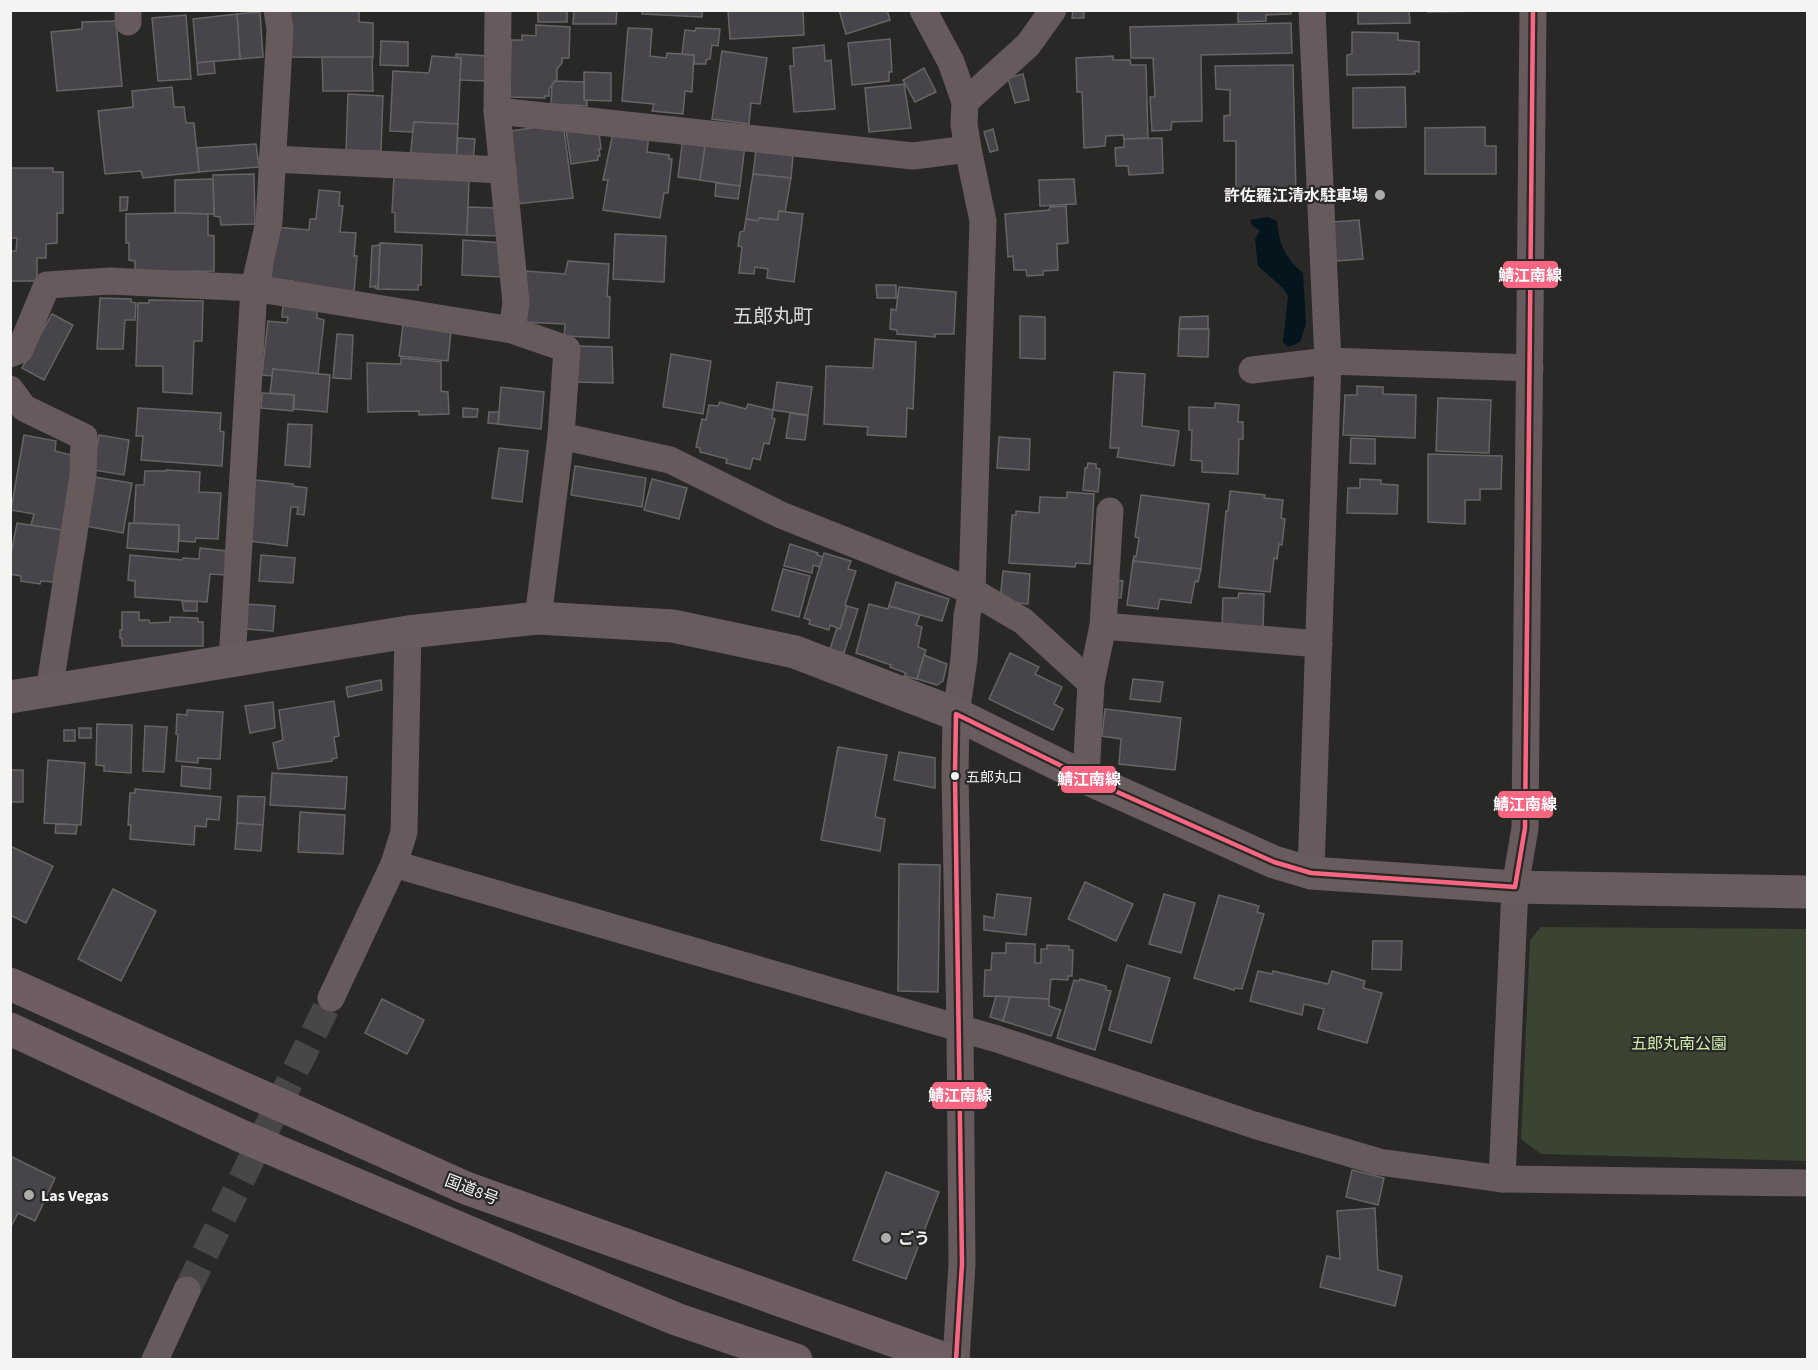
<svg xmlns="http://www.w3.org/2000/svg" width="1818" height="1370" viewBox="0 0 1818 1370" font-family="'Source Sans 3','Noto Sans JP',sans-serif">
  <style>
    .green { fill: #3a4431 }
    .water { fill: #04151d }
    .building { fill: #47444a; stroke: #666565; stroke-width: 1.5 }
    .lines { fill: none; stroke-linecap: round; stroke-linejoin: round }
    .street-tunnel { stroke: #474745; stroke-width: 27; stroke-dasharray: 27 14; stroke-linecap: butt }
    .street { stroke: #665a5c; stroke-width: 27 }
    .secondary { stroke: #695c5e; stroke-width: 33 }
    .highway { stroke: #6e5e61; stroke-width: 33 }
    .bus-1-casing { stroke: #292826; stroke-width: 9 }
    .bus-1 { stroke: #fa6682; stroke-width: 4.5 }
    .poi-dot { fill: #adadab; stroke: #292826; stroke-width: 2 }
    .bus-dot { fill: #f4f4f2; stroke: #292826; stroke-width: 2 }
    .labels { text-anchor: middle; stroke-width: 4.5; stroke-linejoin: round; paint-order: stroke }
    .bus-label { font-size: 14px; fill: #f4f4f2; stroke: #292826; text-anchor: start }
    .poi-label { font-size: 16px; font-weight: bold; fill: #f4f4f2; stroke: #292826; text-anchor: start }
    .park-label { font-size: 16px; fill: #ccebab; stroke: #292826 }
    .street-label { font-size: 16px; fill: #f4f4f2; stroke: #292826 }
    .quarter-label { font-size: 20px; fill: #dcdbd8; stroke: #292826 }
    .line-badge { stroke: #292826; stroke-width: 2 }
    .badge-label { font-size: 16px; text-anchor: middle; font-weight: bold; fill: #fff }
  </style>
  <rect width="100%" height="100%" fill="#282827"/>
  <polygon class="green" points="1541,927 1807,929 1807,1161 1541,1154 1521,1139 1530,940"/>
  <path class="water" d="M1268 217 1277 221C1279 243 1285 259 1303 273L1306 324 1300 342 1288 347 1283 342 1288 296 1283 288 1258 266 1255 239 1260 231 1252 225 1250 220Z"/>
  <g class="building">
    <polygon points="290,10 359,10 359,22 373,23 373,58 290,57"/>
    <rect x="538" y="10" width="29" height="12"/>
    <polygon points="574,10 617,10 616,24 573,24"/>
    <polygon points="642,10 702,10 702,17 642,14"/>
    <polygon points="728,10 803,10 804,35 730,39"/>
    <polygon points="839,10 887,10 890,20 846,34"/>
    <polygon points="1073,10 1084,10 1084,18 1072,18"/>
    <polygon points="1238,10 1291,10 1291,14 1266,15 1266,21 1238,22"/>
    <polygon points="1358,10 1409,10 1410,23 1358,24"/>
    <polygon points="1428,10 1486,10 1486,11 1428,12"/>
    <polygon points="260,12 263,57 240,59 237,14"/>
    <polygon points="237,14 240,59 197,63 193,19"/>
    <polygon points="186,15 191,79 158,81 152,18"/>
    <polygon points="116,21 122,86 57,91 51,32 82,29 82,22"/>
    <polygon points="1291,23 1292,53 1201,55 1202,121 1172,122 1171,130 1152,131 1150,97 1155,97 1153,58 1131,58 1130,27"/>
    <polygon points="536,25 570,27 569,58 562,58 562,63 557,69 557,79 549,89 549,96 545,96 545,98 510,97 511,40 522,40 522,35 536,36"/>
    <polygon points="628,28 652,29 650,56 666,58 667,53 694,55 692,92 685,91 683,114 652,111 654,104 622,101"/>
    <polygon points="696,28 720,29 718,46 712,45 710,59 706,60 706,64 694,64 694,55 682,54 685,30 695,31"/>
    <polygon points="1352,32 1398,33 1398,40 1419,42 1419,72 1415,71 1415,74 1347,75 1347,55 1352,54"/>
    <polygon points="890,39 892,72 889,72 889,81 852,85 848,43"/>
    <polygon points="381,41 408,42 408,66 380,65"/>
    <polygon points="824,45 825,61 831,60 835,109 794,112 790,66 794,66 793,48"/>
    <polygon points="722,51 767,58 760,104 751,103 749,124 712,119"/>
    <polygon points="456,54 488,56 486,81 460,80 461,58 456,57"/>
    <polygon points="432,56 461,58 458,124 414,122 413,132 390,131 393,71 429,73"/>
    <polygon points="1113,56 1113,60 1130,60 1131,65 1146,65 1148,138 1124,139 1123,135 1106,136 1105,146 1084,148 1082,92 1077,92 1076,58"/>
    <polygon points="322,57 372,57 373,91 323,91"/>
    <polygon points="214,61 215,73 198,75 197,63"/>
    <polygon points="1293,65 1296,194 1236,195 1236,141 1224,141 1224,116 1230,115 1230,90 1216,89 1215,66"/>
    <polygon points="924,68 936,92 915,102 903,80"/>
    <polygon points="584,72 611,73 611,101 584,100"/>
    <polygon points="1023,74 1029,100 1015,103 1008,78"/>
    <polygon points="555,81 584,82 584,100 587,101 587,106 551,104 552,85"/>
    <polygon points="904,84 911,128 869,132 865,88"/>
    <polygon points="172,87 174,107 184,107 186,123 194,123 199,172 143,178 141,171 105,174 98,111 133,107 132,91"/>
    <polygon points="1405,87 1406,127 1353,128 1353,88"/>
    <polygon points="348,94 383,96 381,151 346,151"/>
    <polygon points="414,122 458,124 456,161 410,158"/>
    <polygon points="563,123 573,198 516,204 504,132"/>
    <polygon points="598,125 601,149 599,149 600,156 598,156 598,160 571,164 566,129"/>
    <polygon points="1485,127 1485,146 1496,146 1496,174 1425,174 1425,128"/>
    <polygon points="993,129 998,150 990,152 984,132"/>
    <polygon points="613,133 649,134 647,152 669,155 669,159 672,159 668,193 664,193 660,218 603,210 608,180 603,180"/>
    <polygon points="683,137 706,140 700,180 678,177"/>
    <polygon points="458,138 475,139 473,162 456,161"/>
    <polygon points="1162,138 1163,173 1129,175 1128,166 1116,166 1115,148 1124,147 1124,139"/>
    <polygon points="706,140 745,145 740,186 700,180"/>
    <polygon points="256,144 259,167 199,172 197,148"/>
    <polygon points="756,150 793,156 791,178 753,174"/>
    <polygon points="10,168 53,168 53,172 63,172 63,213 57,213 57,243 46,244 46,258 37,258 37,281 10,281 10,251 16,251 17,238 10,238"/>
    <polygon points="254,174 255,224 221,225 220,217 214,216 213,175"/>
    <polygon points="753,174 791,178 785,212 779,211 778,220 759,218 758,221 746,219"/>
    <polygon points="394,176 469,179 467,235 395,232 395,213 392,212"/>
    <polygon points="213,179 214,214 175,213 175,180"/>
    <polygon points="1074,179 1076,204 1040,206 1039,180"/>
    <polygon points="716,183 740,186 738,199 715,196"/>
    <polygon points="319,190 340,192 339,206 343,206 340,232 356,233 354,256 357,256 354,292 292,287 293,281 271,279 276,227 309,230 310,219 316,219"/>
    <polygon points="120,197 128,197 127,210 120,211"/>
    <polygon points="1066,206 1068,243 1057,244 1058,270 1043,271 1043,275 1027,276 1026,270 1014,270 1013,256 1008,257 1005,214 1049,210 1050,207"/>
    <polygon points="468,207 497,208 499,236 467,235"/>
    <polygon points="779,211 803,214 794,282 767,278 768,269 755,267 754,274 739,273 742,247 738,246 740,232 744,231 746,219 758,221 759,218 778,220"/>
    <polygon points="175,213 208,214 208,235 214,236 214,271 135,272 135,261 129,260 129,243 126,243 126,214"/>
    <polygon points="1359,220 1363,259 1336,261 1333,222"/>
    <polygon points="615,234 666,236 664,282 613,279"/>
    <polygon points="463,240 503,243 502,277 462,275"/>
    <polygon points="380,243 422,245 421,285 418,285 418,290 378,289"/>
    <polygon points="380,245 378,289 375,288 376,286 370,287 372,246"/>
    <polygon points="568,261 609,264 607,296 610,297 609,338 564,336 565,324 523,322 526,271 565,274"/>
    <polygon points="876,285 896,285 896,298 877,298"/>
    <polygon points="899,287 956,292 954,334 935,334 935,337 897,334 897,330 890,329 891,309 896,310"/>
    <polygon points="100,298 131,299 131,302 136,303 135,320 125,320 123,349 97,349"/>
    <polygon points="149,300 203,301 202,341 194,341 192,394 163,392 163,366 136,366 138,303 149,303"/>
    <polygon points="283,306 317,309 317,318 324,320 318,374 273,369 272,376 262,375 268,321 287,323 288,317 282,317"/>
    <polygon points="52,314 73,325 44,380 22,368"/>
    <polygon points="1020,316 1045,317 1045,359 1020,358"/>
    <polygon points="1208,316 1208,329 1179,329 1180,317"/>
    <polygon points="403,325 451,331 448,361 399,356"/>
    <polygon points="1179,329 1209,329 1208,357 1178,356"/>
    <polygon points="337,334 353,335 351,379 333,378"/>
    <polygon points="875,339 916,342 913,409 907,408 906,437 867,435 868,427 824,424 826,366 873,368"/>
    <polygon points="577,346 612,347 613,383 576,382"/>
    <polygon points="671,354 711,361 703,414 663,407"/>
    <polygon points="401,358 441,362 441,391 448,392 449,414 419,415 419,411 368,412 367,363 401,364"/>
    <polygon points="273,369 330,375 327,412 294,409 294,395 270,393"/>
    <polygon points="1114,372 1145,374 1142,426 1179,431 1174,466 1117,457 1119,448 1110,448"/>
    <polygon points="777,382 812,387 808,415 773,410"/>
    <polygon points="1357,386 1383,387 1383,394 1416,395 1415,438 1343,435 1345,395 1357,395"/>
    <polygon points="501,387 544,392 541,429 498,424"/>
    <polygon points="262,393 294,395 293,411 261,408"/>
    <polygon points="1438,398 1491,400 1489,453 1436,451"/>
    <polygon points="720,402 746,409 748,404 773,410 772,418 775,419 769,444 764,443 760,460 753,458 750,469 726,463 727,459 700,452 700,448 696,447 702,419 706,420 709,405 718,406"/>
    <polygon points="1215,403 1239,405 1238,422 1243,422 1243,439 1239,439 1238,474 1202,472 1202,461 1191,460 1192,430 1189,430 1189,407 1215,408"/>
    <polygon points="138,408 221,413 220,431 224,432 222,466 141,460 143,436 136,436"/>
    <polygon points="463,408 478,409 477,417 463,417"/>
    <polygon points="489,412 499,412 498,424 488,423"/>
    <polygon points="790,413 808,416 805,440 786,438"/>
    <polygon points="288,424 312,425 310,467 285,465"/>
    <polygon points="24,435 56,441 55,451 75,456 62,530 31,525 34,514 11,510"/>
    <polygon points="99,435 129,440 124,475 93,470"/>
    <polygon points="999,437 1030,439 1029,470 997,468"/>
    <polygon points="1351,438 1375,439 1375,464 1350,463"/>
    <polygon points="499,448 528,451 522,502 492,498"/>
    <polygon points="1428,454 1502,456 1501,489 1480,489 1480,500 1465,500 1465,524 1428,522"/>
    <polygon points="1088,463 1096,464 1096,468 1100,469 1098,492 1083,490 1085,468 1087,468"/>
    <polygon points="575,466 646,478 642,507 571,495"/>
    <polygon points="166,470 200,472 199,492 221,493 218,539 196,538 195,542 179,541 179,525 134,523 136,485 144,485 145,471 166,471"/>
    <polygon points="94,477 132,483 123,533 85,526"/>
    <polygon points="652,479 687,488 679,519 644,510"/>
    <polygon points="1360,479 1381,480 1381,484 1398,485 1397,514 1347,513 1348,488 1360,488"/>
    <polygon points="255,480 293,484 293,486 307,488 304,515 297,514 298,507 291,507 287,546 250,541"/>
    <polygon points="1230,491 1265,495 1264,498 1283,500 1281,518 1285,519 1282,545 1279,544 1277,559 1274,558 1270,592 1219,587 1226,511 1228,511"/>
    <polygon points="1067,492 1094,494 1090,564 1076,563 1075,567 1009,563 1012,515 1016,515 1016,511 1039,513 1040,497 1067,498"/>
    <polygon points="1141,495 1209,504 1201,569 1133,561 1134,556 1136,557 1139,538 1135,537"/>
    <polygon points="17,523 62,530 53,582 41,581 40,584 21,581 21,576 10,574 10,559"/>
    <polygon points="129,523 179,525 178,552 127,548"/>
    <polygon points="790,544 818,553 817,555 823,557 820,567 813,565 812,573 784,566"/>
    <polygon points="200,548 227,551 226,575 210,574 207,602 135,597 135,581 128,580 130,555 182,560 183,558 199,559"/>
    <polygon points="824,553 851,561 848,569 856,571 845,605 847,606 840,629 830,625 829,630 809,624 810,620 804,618"/>
    <polygon points="261,555 295,558 293,583 259,581"/>
    <polygon points="1133,561 1201,569 1198,582 1195,581 1191,603 1160,599 1158,609 1127,605"/>
    <polygon points="783,569 810,576 799,617 772,610"/>
    <polygon points="1003,571 1030,574 1028,604 1000,601"/>
    <polygon points="1110,579 1123,581 1121,598 1108,597"/>
    <polygon points="896,582 949,599 942,621 889,606"/>
    <polygon points="1239,593 1264,594 1263,629 1222,627 1223,598 1238,598"/>
    <polygon points="182,601 197,602 197,611 184,611"/>
    <polygon points="245,604 275,606 273,631 244,629"/>
    <polygon points="869,604 888,609 889,606 920,615 916,625 922,627 918,647 926,650 917,679 904,676 906,673 890,667 891,665 856,653"/>
    <polygon points="847,606 858,609 844,653 830,649 837,628 840,629"/>
    <polygon points="122,612 139,612 139,620 149,620 150,623 170,622 170,617 198,618 198,622 203,622 203,646 122,646 122,639 120,638 120,630 122,630"/>
    <polygon points="1010,653 1039,667 1035,674 1062,687 1054,704 1063,709 1053,730 989,699"/>
    <polygon points="924,655 947,664 943,681 937,685 917,679"/>
    <polygon points="1133,679 1163,682 1160,702 1130,699"/>
    <polygon points="381,680 382,690 348,697 346,687"/>
    <polygon points="334,701 339,736 334,737 337,758 332,759 332,761 278,769 273,743 283,740 279,710"/>
    <polygon points="273,702 275,728 250,733 245,706"/>
    <polygon points="1105,709 1181,718 1175,770 1119,764 1121,739 1102,736"/>
    <polygon points="187,710 223,712 220,759 198,758 198,763 176,761 178,735 176,734 177,714 187,715"/>
    <polygon points="97,724 132,725 131,773 104,771 104,766 96,765"/>
    <polygon points="145,726 167,727 164,772 143,771"/>
    <rect x="79" y="728" width="12" height="10"/>
    <rect x="64" y="730" width="11" height="11"/>
    <polygon points="838,747 887,755 875,817 885,819 880,851 821,840"/>
    <polygon points="899,752 935,758 935,788 894,780"/>
    <polygon points="48,760 85,763 81,825 44,823"/>
    <polygon points="182,766 211,769 210,789 181,786"/>
    <rect x="10" y="770" width="13" height="32"/>
    <polygon points="272,773 347,777 345,809 270,805"/>
    <polygon points="135,789 221,797 219,820 207,819 206,827 195,826 194,845 130,839 131,825 128,825 130,793 135,793"/>
    <polygon points="238,796 265,797 263,825 237,823"/>
    <polygon points="300,812 345,815 343,854 298,852"/>
    <polygon points="237,823 263,825 261,851 235,849"/>
    <polygon points="56,824 77,825 76,834 55,833"/>
    <polygon points="10,846 53,866 26,923 10,915"/>
    <polygon points="899,864 940,865 938,992 898,991"/>
    <polygon points="1085,882 1133,904 1116,941 1068,919"/>
    <polygon points="113,889 156,911 121,981 78,959"/>
    <polygon points="997,894 1031,898 1026,935 984,930 984,916 994,918"/>
    <polygon points="1164,894 1195,903 1181,953 1149,944"/>
    <polygon points="1219,895 1259,906 1257,912 1264,914 1242,989 1235,988 1234,990 1194,978"/>
    <polygon points="1373,941 1402,941 1401,970 1372,969"/>
    <polygon points="1006,943 1035,944 1035,963 1041,963 1041,949 1047,949 1047,945 1069,946 1069,950 1073,950 1072,976 1068,976 1068,980 1051,979 1049,999 984,996 985,970 991,970 992,953 1006,953"/>
    <polygon points="1127,965 1170,978 1151,1043 1109,1030"/>
    <polygon points="1258,971 1272,974 1273,971 1328,984 1332,971 1365,981 1363,988 1382,993 1367,1043 1318,1029 1324,1009 1304,1004 1302,1015 1250,1001"/>
    <polygon points="1080,979 1106,986 1106,990 1111,991 1095,1050 1057,1038 1074,980 1079,981"/>
    <polygon points="996,996 1010,997 1003,1021 990,1017"/>
    <polygon points="1010,997 1049,999 1049,1006 1061,1010 1051,1036 1003,1021"/>
    <polygon points="382,999 424,1020 407,1054 365,1033"/>
    <polygon points="10,1156 55,1178 35,1221 18,1213 10,1229"/>
    <polygon points="1352,1170 1384,1178 1378,1205 1346,1197"/>
    <polygon points="886,1172 939,1192 906,1279 853,1260"/>
    <polygon points="1375,1208 1378,1270 1402,1276 1395,1306 1320,1287 1327,1256 1340,1259 1337,1211"/>
  </g>
  <g class="lines">
    <polyline class="street-tunnel" points="187,1290 331,998"/>
    <g class="street">
      <polyline points="498,10 497,111 516,303 512,330"/>
      <polyline points="923,10 951,62 965,102 964,124 968,149 983,221 972,591 967,615 964,659 956,714 955,775 960,1030 962,1264 956,1360"/>
      <polyline points="128,22 128,10"/>
      <polyline points="965,102 1028,45 1053,10"/>
      <polyline points="497,111 913,156 968,149"/>
      <polyline points="272,159 503,170"/>
      <polyline points="10,354 20,350 47,285 110,281 254,288 512,330 567,349 561,436 538,618"/>
      <polyline points="1252,370 1328,361 1530,368"/>
      <polyline points="10,389 24,408 84,437 83,476 49,691"/>
      <polyline points="561,436 670,460 781,515 972,591 1023,621 1091,683"/>
      <polyline points="1103,626 1110,511"/>
      <polyline points="232,662 254,288 269,222 280,29 277,10"/>
      <polyline points="1086,778 1091,683 1103,626 1319,644"/>
      <polyline points="394,864 997,1039 1254,1125 1379,1162 1502,1179 1808,1183"/>
      <polyline points="1311,873 1328,361 1312,10"/>
      <polyline points="331,998 394,864 404,832 408,632"/>
      <polyline points="1502,1179 1515,887 1525,828 1533,10"/>
      <polyline points="155,1360 187,1290"/>
    </g>
    <polyline class="secondary" points="10,697 408,632 538,618 673,626 795,652 956,714 1086,778 1274,862 1311,873 1515,887 1808,892"/>
    <g class="highway">
      <polyline points="10,984 466,1188 948,1360"/>
      <polyline points="10,1029 239,1135 544,1264 676,1319 796,1360"/>
    </g>
    <defs>
      <polyline id="bus-1" points="956,1360 962,1264 955,775 956,714 1086,778 1274,862 1311,873 1515,887 1525,828 1533,10"/>
    </defs>
    <use href="#bus-1" class="bus-1-casing"/>
    <use href="#bus-1" class="bus-1"/>
  </g>
  <g class="poi-dot">
    <circle cx="1380" cy="195" r="6"/>
    <circle cx="29" cy="1195" r="6"/>
    <circle cx="886" cy="1238" r="6"/>
  </g>
  <circle class="bus-dot" cx="955" cy="776" r="5"/>
  <g class="labels">
    <g class="bus-label">
      <text x="966" y="782">五郎丸口</text>
    </g>
    <g class="poi-label">
      <text x="1368" y="201" text-anchor="end">許佐羅江清水駐車場</text>
      <text x="41" y="1201">Las Vegas</text>
      <text x="898" y="1244">ごう</text>
    </g>
    <g class="park-label">
      <text x="1679" y="1049">五郎丸南公園</text>
    </g>
    <g class="street-label">
      <text transform="translate(472 1189) rotate(21)" y="6">国道8号</text>
    </g>
    <g class="quarter-label">
      <text x="773" y="323">五郎丸町</text>
    </g>
  </g>
  <g class="line-badge">
    <rect x="1502" y="260" width="57" height="29" rx="6" fill="#fa6682"/>
    <rect x="1060" y="765" width="57" height="29" rx="6" fill="#fa6682"/>
    <rect x="1497" y="790" width="57" height="29" rx="6" fill="#fa6682"/>
    <rect x="931" y="1081" width="57" height="29" rx="6" fill="#fa6682"/>
  </g>
  <g class="badge-label">
    <text x="1530" y="281">鯖江南線</text>
    <text x="1089" y="785">鯖江南線</text>
    <text x="1525" y="810">鯖江南線</text>
    <text x="960" y="1101">鯖江南線</text>
  </g>
  <rect width="1818" height="1370" fill="none" stroke="#f4f4f2" stroke-width="24"/>
</svg>
